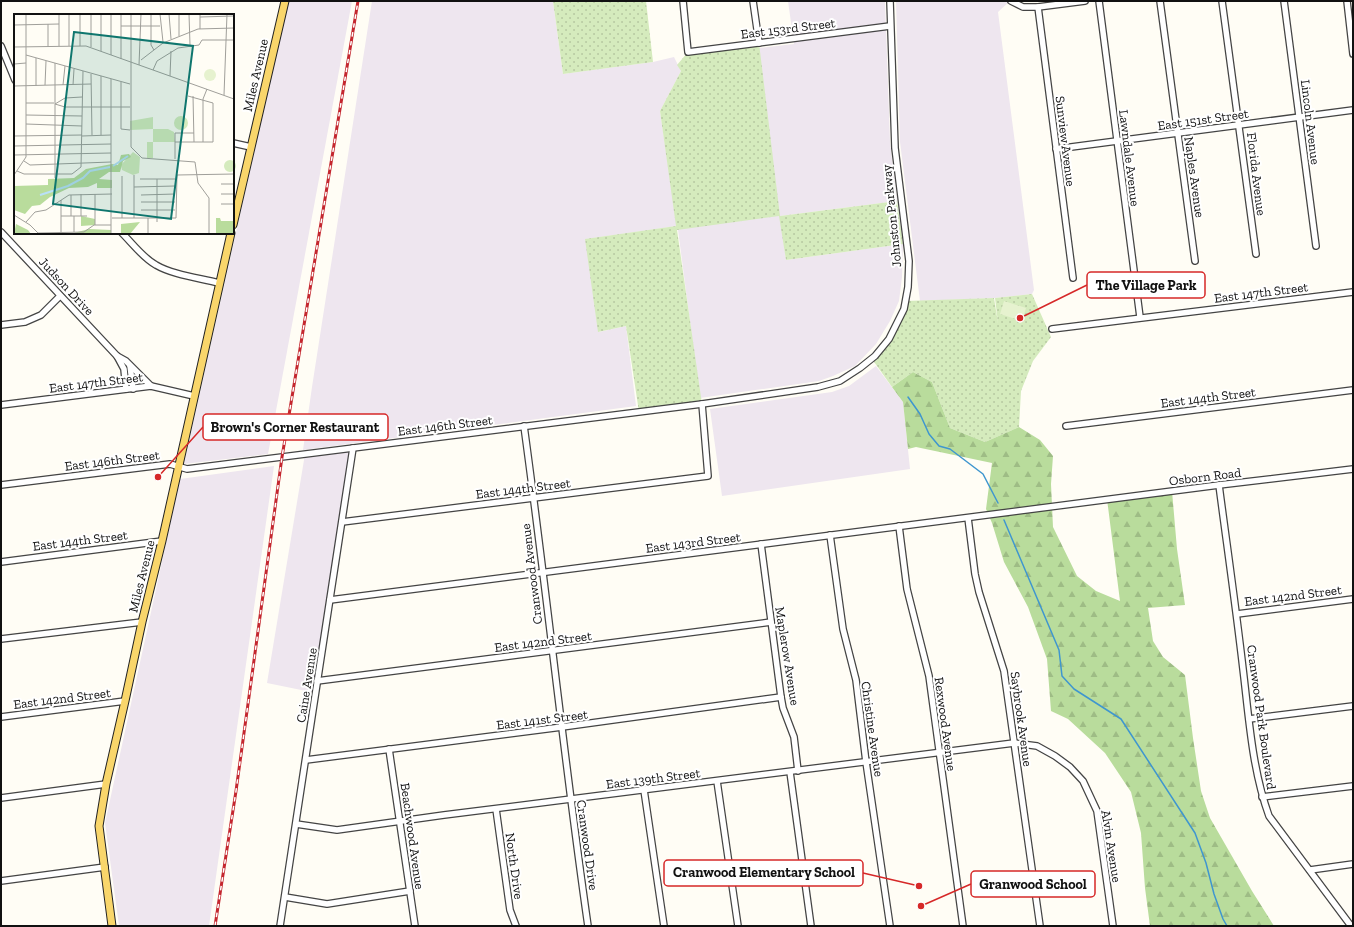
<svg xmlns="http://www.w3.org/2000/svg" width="1354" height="927" viewBox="0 0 1354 927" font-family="'Zilla Slab',serif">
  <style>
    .industrial { fill: #eee6ef }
    .green { fill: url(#green-dots) }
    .forest { fill: url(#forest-firs) }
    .pitch { fill: #e6f2cf }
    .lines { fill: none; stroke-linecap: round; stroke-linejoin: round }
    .stream { stroke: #3f96cf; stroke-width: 1.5 }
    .minor-casing { stroke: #444; stroke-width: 8 }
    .major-casing { stroke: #222; stroke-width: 9 }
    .minor { stroke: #fff; stroke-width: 5.5 }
    .major { stroke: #f9d66b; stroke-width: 7 }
    .rail-casing { stroke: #c4262e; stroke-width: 3 }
    .rail { stroke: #fff; stroke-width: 1.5; stroke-dasharray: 4.5; stroke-linecap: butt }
    .labels { text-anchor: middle; stroke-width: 4; stroke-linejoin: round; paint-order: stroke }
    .street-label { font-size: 13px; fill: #111; stroke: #fff }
    .inset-river { fill: none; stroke: #b9e0f7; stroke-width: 2 }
    .inset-road { fill: none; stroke: #a09f9a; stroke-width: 1 }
    .view { fill: #0f766e; fill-opacity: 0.15; stroke: #0f766e; stroke-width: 2 }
    .inset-edge { fill: none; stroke: #111; stroke-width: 2 }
    .leader { fill: none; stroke: #d62828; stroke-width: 1.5 }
    .callout-dot { fill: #d62828; stroke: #fff; stroke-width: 1.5 }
    .callout { fill: #fff; stroke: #d62828; stroke-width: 1.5 }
    .callout-label { font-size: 14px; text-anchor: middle; font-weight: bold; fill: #111 }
  </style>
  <defs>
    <pattern id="green-dots" width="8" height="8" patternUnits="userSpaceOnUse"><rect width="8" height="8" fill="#d5ebbd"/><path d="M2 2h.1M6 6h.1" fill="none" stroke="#b6c8a1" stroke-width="1.8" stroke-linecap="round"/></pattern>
    <pattern id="forest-firs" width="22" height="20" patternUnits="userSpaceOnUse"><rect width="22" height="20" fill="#b9dc9c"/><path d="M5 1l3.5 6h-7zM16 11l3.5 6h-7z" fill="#9ebc85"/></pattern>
  </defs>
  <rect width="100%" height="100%" fill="#fffdf5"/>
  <g class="industrial">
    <polygon points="288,1 352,1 268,454 184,464"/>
    <polygon points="372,1 553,1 563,74 653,62 674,57 681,71 660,111 677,226 586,239 599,332 626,326 636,406 303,450 312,387"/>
    <polygon points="788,1 885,1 890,142 897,201 780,216 786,260 903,244 902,277 899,301 890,321 876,344 855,366 833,376 819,381 700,398 678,230 759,48 794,44"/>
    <polygon points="896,1 1010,1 998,12 1034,290 1032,294 995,298 920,301 900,142"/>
    <polygon points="876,366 903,402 910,469 722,496 710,409 832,392 849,386"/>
    <polygon points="353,448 316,693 267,683 305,454"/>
    <polygon points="274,466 209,926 119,926 105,823 180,479"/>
  </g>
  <g class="green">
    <polygon points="553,1 646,1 653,62 563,74"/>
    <polygon points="759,43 780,216 897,201 903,244 786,260 779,216 677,230 702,404 639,412 626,326 598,332 585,239 676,226 660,111 681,71 677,65 688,52"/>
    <polygon points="1032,294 1051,337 1033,361 1021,391 1019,427 985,442 950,428 932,382 913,372 892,387 872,359 889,339 905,301 994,298 998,323 995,298"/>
  </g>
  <polygon class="forest" points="913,372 932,382 950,428 985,442 1019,427 1040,440 1053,456 1051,484 1053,527 1077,576 1096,591 1120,601 1107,499 1172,491 1177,549 1185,605 1148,608 1153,641 1163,657 1185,675 1193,738 1201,791 1210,818 1252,891 1274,926 1150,926 1145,888 1141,833 1131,792 1105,753 1068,719 1051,711 1047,659 1028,607 1004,562 992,523 986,509 992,463 916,447 908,449 903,402 892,387"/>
  <polygon class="pitch" points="1004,301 1026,308 1022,321 1000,314"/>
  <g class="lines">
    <g class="stream">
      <polyline points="908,397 920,414 929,434 939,446 950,449 983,474 998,503"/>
      <polyline points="1004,520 1059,650 1062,676 1074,689 1121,719 1195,833 1206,863 1214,894 1223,919 1227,926"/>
    </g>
    <defs>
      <g id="minor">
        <polyline points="683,1 688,52 890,26"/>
        <polyline points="753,1 759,43"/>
        <polyline points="1011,1 1023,7 1038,7 1085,1"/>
        <polyline points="1099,1 1140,317"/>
        <polyline points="1160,1 1195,261"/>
        <polyline points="1222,1 1256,254"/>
        <polyline points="1284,1 1316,246"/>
        <polyline points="1347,1 1353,54"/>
        <polyline points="1038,7 1073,278"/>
        <polyline points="1,46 15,80"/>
        <polyline points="233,143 251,147"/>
        <polyline points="1056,149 1353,110"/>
        <polyline points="1,232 117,356 126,361 151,386"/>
        <path d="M122 233C133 244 143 258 156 265 173 275 200 278 219 283"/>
        <polyline points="1,325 25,322 41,315 60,296"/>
        <polyline points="1052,329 1353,292"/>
        <polyline points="117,356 124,369 126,389"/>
        <polyline points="130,366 133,389"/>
        <polyline points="1,405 151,386 194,396"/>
        <path d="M524 426C547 593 564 760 588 926"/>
        <polyline points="1066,426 1353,390"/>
        <polyline points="1,485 170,464 187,469 702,404 818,387 840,381 860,368 875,356 889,339 904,309 908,287 909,261 895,148 890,1"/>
        <path d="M1219 485C1227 546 1236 608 1243 669 1249 718 1252 769 1269 816L1351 926"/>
        <polyline points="968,518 975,574 979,592 1004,671 1040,926"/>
        <polyline points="342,522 708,476 702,404"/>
        <polyline points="899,526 907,589 929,676 963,926"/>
        <polyline points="830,535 843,629 856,680 866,762 890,926"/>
        <polyline points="761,544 781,697 783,708 794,737 798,771"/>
        <polyline points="1,562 162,541"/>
        <polyline points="330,600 1219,485 1353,469"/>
        <polyline points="1237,614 1353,599"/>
        <polyline points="1,639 142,622"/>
        <polyline points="317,681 771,622"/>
        <polyline points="1,717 125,701"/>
        <polyline points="1249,719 1353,706"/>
        <polyline points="389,749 415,926"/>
        <polyline points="306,760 562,727 781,697"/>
        <polyline points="790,772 811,926"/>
        <polyline points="717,781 738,926"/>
        <polyline points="644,790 664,926"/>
        <polyline points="1262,797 1353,786"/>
        <polyline points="1,798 106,784"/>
        <polyline points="496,809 510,910 516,926"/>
        <polyline points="296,824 337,830 444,815 1014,743 1037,746 1055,756 1070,767 1083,781 1097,811 1113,926"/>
        <polyline points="1310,870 1353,864"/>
        <polyline points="1,881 105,867"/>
        <polyline points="285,897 327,904 410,891"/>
        <polyline points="280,926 353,448"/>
      </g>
      <g id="major">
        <polyline points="233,225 285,1"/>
        <polyline points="112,926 99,826 106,784 125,701 142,622 162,541 231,233"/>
      </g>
    </defs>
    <use href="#minor" class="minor-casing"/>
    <use href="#major" class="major-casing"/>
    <use href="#minor" class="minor"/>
    <use href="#major" class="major"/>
    <defs>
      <polyline id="rail" points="215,926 236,791 282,457 358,1"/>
    </defs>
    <use href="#rail" class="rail-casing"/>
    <use href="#rail" class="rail"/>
  </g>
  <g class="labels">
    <g class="street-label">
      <text transform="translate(788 28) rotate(-7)" y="5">East 153rd Street</text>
      <text transform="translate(255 75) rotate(-77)" y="5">Miles Avenue</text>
      <text transform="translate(1203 119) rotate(-8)" y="5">East 151st Street</text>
      <text transform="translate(1311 122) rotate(83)" y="5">Lincoln Avenue</text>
      <text transform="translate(1066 141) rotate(83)" y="5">Sunview Avenue</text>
      <text transform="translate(1130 158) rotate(83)" y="5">Lawndale Avenue</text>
      <text transform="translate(1257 174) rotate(83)" y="5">Florida Avenue</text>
      <text transform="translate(1195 177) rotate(82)" y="5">Naples Avenue</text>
      <text transform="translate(891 216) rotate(-96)" y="5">Johnston Parkway</text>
      <text transform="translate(67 286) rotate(47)" y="5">Judson Drive</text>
      <text transform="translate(1261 292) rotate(-7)" y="5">East 147th Street</text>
      <text transform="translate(96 382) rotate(-7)" y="5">East 147th Street</text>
      <text transform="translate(1208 397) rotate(-7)" y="5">East 144th Street</text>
      <text transform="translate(445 425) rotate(-7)" y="5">East 146th Street</text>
      <text transform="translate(112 460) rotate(-7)" y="5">East 146th Street</text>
      <text transform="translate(1205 476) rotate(-7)" y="5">Osborn Road</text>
      <text transform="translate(523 488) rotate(-7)" y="5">East 144th Street</text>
      <text transform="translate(80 540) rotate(-7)" y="5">East 144th Street</text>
      <text transform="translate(693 542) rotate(-7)" y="5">East 143rd Street</text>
      <text transform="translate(531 574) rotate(-97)" y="5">Cranwood Avenue</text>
      <text transform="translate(141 576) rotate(-76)" y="5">Miles Avenue</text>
      <text transform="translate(1293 595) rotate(-7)" y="5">East 142nd Street</text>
      <text transform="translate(543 641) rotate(-7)" y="5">East 142nd Street</text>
      <text transform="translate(788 656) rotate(81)" y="5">Maplerow Avenue</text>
      <text transform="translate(306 685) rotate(-81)" y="5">Caine Avenue</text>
      <text transform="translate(62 698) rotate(-7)" y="5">East 142nd Street</text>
      <text transform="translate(1262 717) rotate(82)" y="5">Cranwood Park Boulevard</text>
      <text transform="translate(542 719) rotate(-7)" y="5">East 141st Street</text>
      <text transform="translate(1022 719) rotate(82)" y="5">Saybrook Avenue</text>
      <text transform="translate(946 724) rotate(82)" y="5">Rexwood Avenue</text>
      <text transform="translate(873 729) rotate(82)" y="5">Christine Avenue</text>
      <text transform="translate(653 778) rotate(-7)" y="5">East 139th Street</text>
      <text transform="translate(413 836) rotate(82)" y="5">Beachwood Avenue</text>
      <text transform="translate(588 845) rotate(82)" y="5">Cranwood Drive</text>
      <text transform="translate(1112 846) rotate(81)" y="5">Alvin Avenue</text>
      <text transform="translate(515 866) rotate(82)" y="5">North Drive</text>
    </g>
  </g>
  <g transform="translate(14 14)">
    <rect width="220" height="220" fill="#fffdf5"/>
    <path d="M160 109a7 7 0 1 1 14 0a7 7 0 1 1-14 0ZM139 103V115H154L160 118 161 128H139V144H133V128H139V115L116 116V107ZM119 138 126 143 125 159 119 161 108 156 107 151ZM210 152a6 6 0 1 1 12 0a6 6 0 1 1-12 0Z" fill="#d5ebbd"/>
    <path d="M115 140 117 143 109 147 106 158H95L85 165 98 166V174H83V169L74 173 55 174 36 183 26 191 18 192 11 200 0 196V172L34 171V165L60 164 72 155 98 150 104 151 107 141ZM67 202 81 205V211L67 212ZM202 204H206L207 207H220V220H202ZM126 208 116 220H107V210ZM2 210 14 216 17 220H0ZM75 215 97 216V220H56Z" fill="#b9dc9c"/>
    <path d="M190 61a6 6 0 1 1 12 0a6 6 0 1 1-12 0Z" fill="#e6f2cf"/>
    <path class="inset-river" d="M99 152 114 142M26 181 54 172 69 164 76 157 96 153"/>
    <path class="inset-road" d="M55 0V32M66 0V32M77 0V33M87 0V37M97 0V41M107 0V45M117 0V133L128 144 181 148 184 169 195 184V220M137 0V31L140 36M146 0 149 28M155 0 157 25M165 0V22M175 0 176 31M186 3 220 2M0 11 45 10M107 12H146M186 15V0M45 32V0M0 33 72 32 220 85M34 33V10M12 41 116 70M127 46 149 29 184 15 220 14M0 50 12 49M125 51 127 0M139 56 143 47 164 34 185 31 188 26H220M77 60 78 121M87 62V121M156 62 157 37M97 65V220M107 68V115L116 116M31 71 32 47M49 71 51 52M59 71 60 55M0 72 77 70M22 72V44M210 81 213 0M179 82 180 128M12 89H40M41 90 51 93H116M41 90 51 84 68 83M12 101 68 102M12 110 68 112M0 122 68 121M68 122 97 121M161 128H199V89L174 82M189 128V85L193 75M0 132 97 130M0 141 97 139M161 145V119H180M10 147 16 151 97 148M3 157 10 160H58L67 153 69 57M0 161 12 143V0M108 162V204M41 164V49M126 165H161M143 165V208M207 170H220M120 173 161 172M67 180V202M81 180V211M207 180H220M57 181V202M127 181 161 180M127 188H161M207 190H220M127 196H161M0 201 16 211 24 219M47 202H73M60 202V218M98 204H162L163 161 220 160M120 204V161M134 204V220M12 208 21 198 32 196 55 181 98 180M47 218V186M24 219 70 218 80 211H97"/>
    <path class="view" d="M60 18 179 32 157 205 39 190Z"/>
    <rect width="220" height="220" class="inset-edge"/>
  </g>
  <path class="leader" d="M1020 318L1087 285M158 477L203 427M919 886L863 873M921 906L971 884"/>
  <g class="callout-dot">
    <circle cx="1020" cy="318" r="4"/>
    <circle cx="158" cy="477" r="4"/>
    <circle cx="919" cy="886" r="4"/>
    <circle cx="921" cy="906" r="4"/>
  </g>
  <g class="callout">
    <rect x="1087" y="272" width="118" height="26" rx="4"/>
    <rect x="203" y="414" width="185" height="26" rx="4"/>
    <rect x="664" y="860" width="199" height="26" rx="4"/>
    <rect x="971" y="871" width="124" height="26" rx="4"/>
  </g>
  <g class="callout-label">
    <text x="1146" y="290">The Village Park</text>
    <text x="295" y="432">Brown's Corner Restaurant</text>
    <text x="764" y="877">Cranwood Elementary School</text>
    <text x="1033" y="889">Granwood School</text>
  </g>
  <rect width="1354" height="927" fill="none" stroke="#111111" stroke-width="4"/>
</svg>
